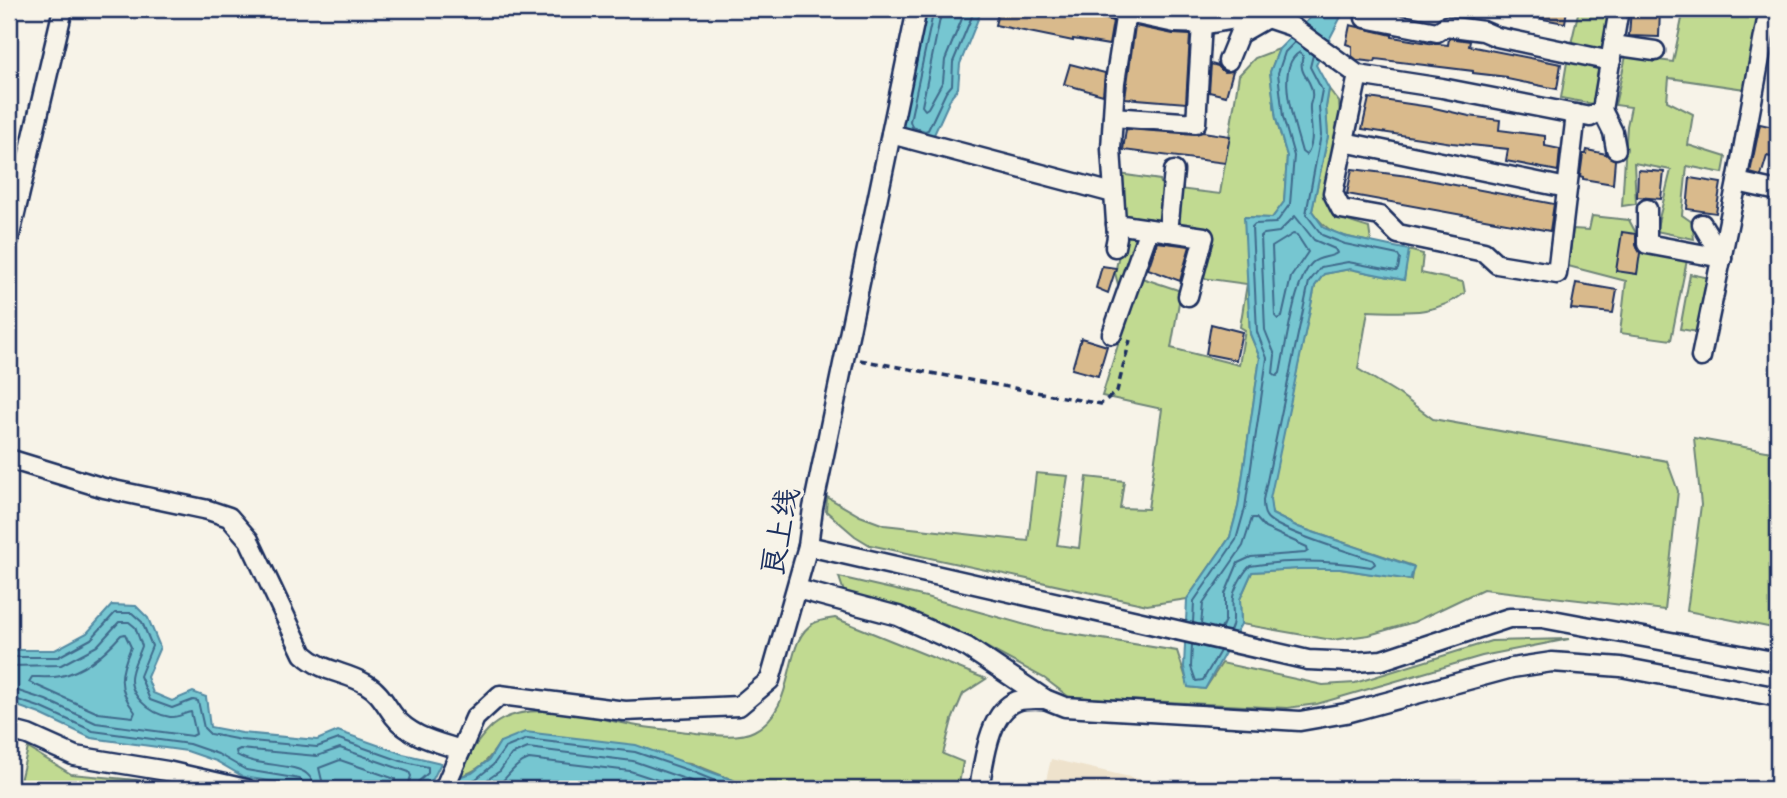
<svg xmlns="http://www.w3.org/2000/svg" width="1787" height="798" viewBox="0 0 1787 798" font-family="Caveat,'LXGW WenKai TC',sans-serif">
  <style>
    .built { fill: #eee2cc }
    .green { fill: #c1da91; stroke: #6e8478; stroke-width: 2 }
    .water { fill: #76c6d1; stroke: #528aa3; stroke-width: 2 }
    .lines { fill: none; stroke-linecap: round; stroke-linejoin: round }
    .shore { stroke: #3f6b8c; stroke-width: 2 }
    .building { fill: #d9ba8c; stroke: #1b2f5e; stroke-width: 2 }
    .minor-casing { stroke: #1b2f5e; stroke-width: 23 }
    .path { stroke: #1b2f5e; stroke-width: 3.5; stroke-dasharray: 7 5; stroke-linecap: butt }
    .minor { stroke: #f7f3e8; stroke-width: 18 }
    .labels { text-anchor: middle; stroke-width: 7; stroke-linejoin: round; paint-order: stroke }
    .street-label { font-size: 30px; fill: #1b2f5e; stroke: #f7f3e8 }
  </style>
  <rect width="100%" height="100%" fill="#f7f3e8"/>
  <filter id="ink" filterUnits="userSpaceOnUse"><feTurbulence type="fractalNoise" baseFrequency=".0143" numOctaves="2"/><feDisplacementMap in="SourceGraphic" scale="14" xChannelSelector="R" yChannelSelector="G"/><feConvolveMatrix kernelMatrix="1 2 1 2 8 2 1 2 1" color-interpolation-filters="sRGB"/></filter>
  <g filter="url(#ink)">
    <polygon class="built" points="1051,759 1182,789 1044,789"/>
    <g class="green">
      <polygon points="1579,9 1611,9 1603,52 1571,44"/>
      <polygon points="1684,9 1761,9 1745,89 1669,78 1667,101 1693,114 1688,145 1726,157 1723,173 1687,166 1682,215 1692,222 1694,239 1656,231 1671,170 1634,163 1636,204 1622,206 1627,126 1631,107 1615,105 1626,56 1673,62"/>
      <polygon points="1279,49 1270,72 1276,119 1287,156 1284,202 1272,218 1245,217 1250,334 1260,358 1238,507 1230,537 1187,599 1147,605 870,545 855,536 826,511 827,497 860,516 884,525 1028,541 1036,473 1068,476 1057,545 1079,548 1087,477 1124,481 1120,508 1148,509 1162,409 1102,396 1139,277 1181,291 1171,348 1239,365 1245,330 1240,327 1247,284 1202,278 1213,235 1176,229 1179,189 1220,194 1239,75 1255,58"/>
      <polygon points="1567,62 1599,67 1593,104 1561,98"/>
      <path d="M1329 89 1339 102 1340 114C1336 136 1318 203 1338 216 1346 222 1360 225 1369 228L1371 242C1343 236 1329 236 1312 211L1328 136 1326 107Z"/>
      <polygon points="1119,174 1160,180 1163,190 1160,224 1121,221"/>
      <polygon points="1592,216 1629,220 1646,252 1687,260 1671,340 1620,333 1626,281 1568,266 1573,229 1589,230"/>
      <polygon points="1124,231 1142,235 1112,334 1104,334 1119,288 1115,273"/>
      <path d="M1408 250 1423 254 1421 273 1463 282 1465 293C1434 316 1405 312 1368 311L1358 369 1399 394 1433 419 1667 461 1678 491 1665 610 1483 589 1414 622 1369 635 1332 640 1241 624 1240 599 1252 572 1298 569H1340L1411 580 1413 566 1298 527 1272 514 1269 499 1315 286 1324 274 1350 269 1404 280Z"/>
      <polygon points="1690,274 1710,278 1698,332 1680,329"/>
      <polygon points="1694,438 1778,453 1778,629 1687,611 1701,505"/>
      <polygon points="839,577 926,597 1040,629 1177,651 1189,687 1205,689 1222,663 1323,685 1355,683 1491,641 1569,639 1482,656 1317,704 1287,708 1069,697 1044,678 945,625 844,592"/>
      <path d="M835 618 986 679 963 694 952 720 943 754 963 762 958 789H747L733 780 691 763 500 742C487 763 479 771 455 778 466 760 476 741 492 726 527 697 593 718 632 725 653 729 675 730 696 733 712 735 739 739 754 731 799 708 781 641 814 623 820 620 829 619 835 618Z"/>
      <polygon points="28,748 71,774 136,780 182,789 18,789"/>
    </g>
    <g class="water">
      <polygon points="927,9 982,9 960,64 958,88 952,95 932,139 906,132 902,123"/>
      <polygon points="1314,9 1345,9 1316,65 1329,89 1326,107 1328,136 1312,211 1324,228 1347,237 1409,250 1404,280 1350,269 1324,274 1315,286 1270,499 1272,514 1298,527 1414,567 1410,580 1340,569 1298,569 1252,572 1240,599 1241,624 1205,689 1188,687 1184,667 1187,599 1230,537 1238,507 1260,358 1250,334 1244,217 1272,218 1284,202 1287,156 1276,119 1270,72 1279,49 1311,17"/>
      <polygon points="112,605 136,606 148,618 160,647 147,677 153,693 172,701 193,692 206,697 210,727 242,733 317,740 338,731 403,754 441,763 433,779 419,789 318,789 244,777 216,761 187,751 91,738 40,714 9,703 9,650 55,650 87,633"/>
      <polygon points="525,732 636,745 733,780 747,789 458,789 453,787 455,778 472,773 489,760 500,742"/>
    </g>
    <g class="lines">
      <g class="shore">
        <polyline points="934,9 910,121 912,127 925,131 928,130 946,92 952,85 953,62 975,9"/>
        <polyline points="942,9 922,106 925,110 928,108 943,81 945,60 966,9"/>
        <path d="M1300 52 1303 56C1297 75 1312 78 1312 93 1313 97 1311 101 1310 105 1309 121 1317 141 1306 155L1302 152C1296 129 1273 67 1300 52Z"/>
        <path d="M1295 216 1314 240 1335 249 1337 253C1330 258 1319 256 1312 263 1294 281 1286 346 1280 373L1277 376 1273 373 1275 355 1265 330 1261 236 1264 234 1279 232Z"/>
        <polygon points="1293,234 1297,235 1308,252 1291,277 1282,317 1278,319 1275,316 1272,247"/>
        <polyline points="1193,623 1194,601 1236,540 1245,508 1267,358 1257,332 1252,227 1255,224 1276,223 1290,204 1294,156 1283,117 1278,73 1285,52 1295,42"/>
        <polyline points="1201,625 1203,604 1243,546 1252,518 1256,518 1265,528 1307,547 1308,551 1305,553 1251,557 1238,563 1225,594 1225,620 1221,629"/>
        <path d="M1230 631C1236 619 1231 610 1233 597 1235 587 1243 573 1250 566 1290 559 1331 561 1371 567L1375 564 1373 560C1355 554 1272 529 1266 516 1263 512 1263 505 1263 500L1309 282 1321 267 1348 262 1396 271 1398 269 1400 259 1398 255 1345 244 1322 235 1306 214 1321 135 1319 106 1322 90 1310 67 1313 55"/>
        <path d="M125 634 131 647C120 673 116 688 135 712L133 717 98 713 29 682 32 677C41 677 51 678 61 676 84 671 106 652 121 635Z"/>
        <polyline points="1192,644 1191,667 1196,681 1203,680 1220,651"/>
        <polyline points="9,657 58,657 91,639 115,613 132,613 142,622 152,646 140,676 150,700 172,708 193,700 198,701 204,728 210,734 241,740 317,747 339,739 401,761 428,767 428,773 418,782 416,789"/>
        <path d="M9 666 61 665 97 646 119 622H129L135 627 142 646C139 655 134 663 132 672 126 694 150 714 170 717 178 718 184 713 191 712L196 734 192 736 96 723 46 700 9 688"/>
        <polyline points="9,697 42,708 93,731 189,744 218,754 246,770 300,779 304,784 305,789"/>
        <path d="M314 789C313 783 312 778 307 774 294 763 257 767 237 755L236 751 240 749 317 756 340 748 409 772 411 776 407 789"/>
        <polyline points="324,789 319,768 340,760 395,779 396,789"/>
        <polyline points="460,789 462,784 476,779 493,765 505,748 527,739 635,752 688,770 735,789"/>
        <polyline points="474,789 500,771 511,755 528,748 633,761 714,789"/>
        <path d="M494 789C507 779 514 764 529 759L630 771 685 789"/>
      </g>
    </g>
    <g class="building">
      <polygon points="999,9 1064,9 1087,12 1087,9 1098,9 1102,18 1113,21 1109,45 1073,39 1073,41 995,25"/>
      <polygon points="1452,9 1473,9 1471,18 1451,15"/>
      <polygon points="1526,9 1567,9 1565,23 1526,16"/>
      <polygon points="1631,9 1660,9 1659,37 1629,36"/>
      <polygon points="1350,25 1392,35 1392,37 1429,43 1448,45 1449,38 1470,41 1469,46 1561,64 1557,89 1507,79 1507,77 1473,73 1473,71 1376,59 1375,62 1357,60 1352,56 1352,46 1346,44"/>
      <polygon points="1135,26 1173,34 1190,35 1186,103 1125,98"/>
      <polygon points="1070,64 1105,73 1103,95 1064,84"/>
      <polygon points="1211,64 1218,66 1224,72 1233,71 1226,96 1209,92"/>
      <polygon points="1369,98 1430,107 1469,116 1500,120 1499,130 1545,136 1545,146 1560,149 1558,171 1506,161 1508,149 1452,143 1362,129"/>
      <polygon points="1760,124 1778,128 1778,159 1767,156 1761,176 1750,173"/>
      <polygon points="1126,129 1195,134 1203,132 1230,136 1225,163 1123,150"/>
      <polygon points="1587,150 1606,154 1615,160 1613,184 1583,179 1583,177 1580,176 1583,154 1586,154"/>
      <polygon points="1352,169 1408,176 1554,204 1550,231 1347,194"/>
      <polygon points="1638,170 1664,172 1661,199 1637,197"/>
      <polygon points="1690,178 1721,183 1716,213 1687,209"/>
      <polygon points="1622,232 1636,234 1636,245 1640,253 1637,274 1616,271"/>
      <polygon points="1157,242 1190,246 1180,281 1148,269"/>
      <polygon points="1102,266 1116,268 1108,293 1096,288"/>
      <polygon points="1576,283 1617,290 1613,313 1571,309"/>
      <polygon points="1211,324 1242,332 1236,360 1206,354"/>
      <polygon points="1081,338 1107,346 1098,376 1072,369"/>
    </g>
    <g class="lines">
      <defs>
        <g id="minor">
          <polyline points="1109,9 1175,23 1207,24 1247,17 1267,18 1291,26 1358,75 1442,88 1590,117 1602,110 1619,9"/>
          <polyline points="1769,9 1737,182 1778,191"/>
          <polyline points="1365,18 1437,32 1446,26 1483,31 1497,37 1611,61"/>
          <polyline points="1613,45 1655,51"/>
          <polyline points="1228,61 1239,34 1267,18"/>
          <polyline points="1358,75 1333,193 1341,209 1380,216 1398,234 1484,252 1497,264 1557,274 1576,114"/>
          <polyline points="1602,110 1613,132 1616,149"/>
          <polyline points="1113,117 1196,123 1202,23"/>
          <polyline points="891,134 1113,193"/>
          <polyline points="1344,142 1567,188"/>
          <polyline points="1647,209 1647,244 1722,258"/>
          <polyline points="1116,224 1204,237 1188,296"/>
          <polyline points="1702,224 1722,258"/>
          <polyline points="1168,232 1174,171"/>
          <polyline points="9,239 63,9"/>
          <polyline points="1115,247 1117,237 1111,149 1115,82 1126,12"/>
          <polyline points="1112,334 1149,229"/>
          <polyline points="1701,357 1737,182"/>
          <path d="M9 459 104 488 208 510 229 517 249 540 303 654C324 673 344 671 366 684 380 692 385 704 394 716 410 737 437 742 461 750"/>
          <polyline points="808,546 1308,660 1355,662 1382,660 1509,618 1542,618 1778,662"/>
          <polyline points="797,589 898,616 967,647 1045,699 1065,707 1300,721 1346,713 1512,668 1552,662 1621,667 1778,697"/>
          <polyline points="9,730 28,735 75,756 167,771 246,789"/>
          <polyline points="444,789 475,718 500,695 625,711 739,706 770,680 808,546 813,508 917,9"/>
          <path d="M979 789C984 763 988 712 1017 701 1025 698 1037 699 1045 699"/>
        </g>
      </defs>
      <use href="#minor" class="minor-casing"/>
      <polyline class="path" points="860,360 1101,404 1117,391 1130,340"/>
      <use href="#minor" class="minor"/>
    </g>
  </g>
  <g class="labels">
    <g class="street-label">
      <text transform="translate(780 532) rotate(-79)" y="10">良上线</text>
    </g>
  </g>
  <rect width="1787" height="798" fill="none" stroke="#f7f3e8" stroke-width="35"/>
  <rect x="18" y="18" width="1752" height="763" fill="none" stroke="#1b2f5e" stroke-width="2.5" filter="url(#ink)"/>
</svg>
